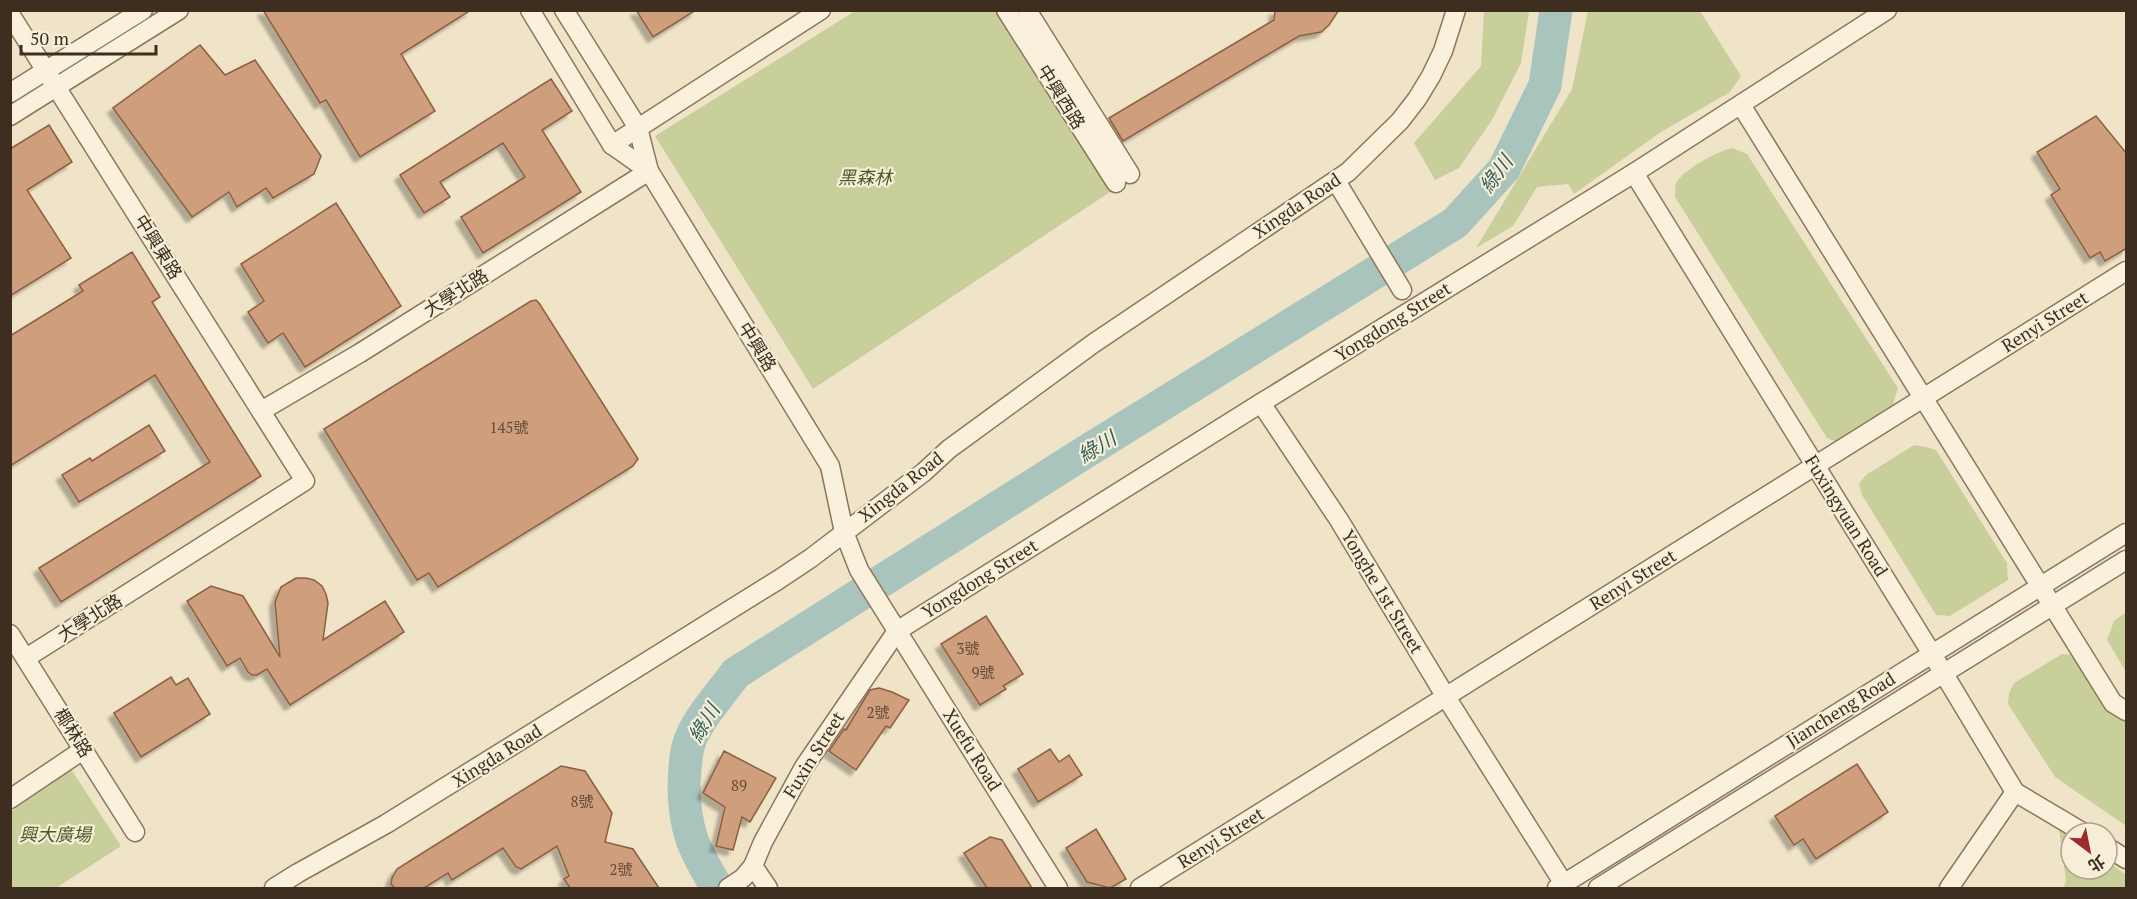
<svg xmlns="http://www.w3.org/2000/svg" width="2137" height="899" viewBox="0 0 2137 899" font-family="'PT Serif','Noto Sans TC',serif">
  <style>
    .green { fill: #c9cf9b }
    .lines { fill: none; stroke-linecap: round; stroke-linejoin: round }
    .river { stroke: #a9c4bc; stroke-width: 33 }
    .building { fill: #cf9f7d; stroke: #8d5f41; stroke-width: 1.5; filter: url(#shadow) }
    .minor-casing { stroke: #8d765c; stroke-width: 21 }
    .minor { stroke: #faf1dc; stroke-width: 18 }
    .labels { text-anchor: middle; stroke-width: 4.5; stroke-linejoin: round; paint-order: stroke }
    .number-label { font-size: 15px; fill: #624a37 }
    .street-label { font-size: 18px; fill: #3d2e20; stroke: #f7eed8 }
    .park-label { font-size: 18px; font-style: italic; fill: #4d5a26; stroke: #f7eed8 }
    .water-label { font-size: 20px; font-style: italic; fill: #2f5d5a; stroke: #f7eed8 }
  </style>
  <defs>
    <filter id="shadow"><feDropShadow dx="-5.5" dy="5.5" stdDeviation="1.5" flood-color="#0004"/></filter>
  </defs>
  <rect width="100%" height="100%" fill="#f0e4c8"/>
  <g class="green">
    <polygon points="855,11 996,11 1110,192 813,389 655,136"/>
    <polygon points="1484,11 1529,11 1521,63 1492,120 1459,168 1435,180 1414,143 1481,66"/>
    <polygon points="1588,11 1700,11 1741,76 1730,92 1661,132 1574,194 1568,184 1537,187 1513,226 1476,248 1572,89"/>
    <path d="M1732 148 1747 154 1898 388 1892 407 1837 442 1827 438 1675 197C1675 193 1675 187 1676 183 1683 170 1717 151 1732 148Z"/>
    <polygon points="1914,445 1926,447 1936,450 2007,563 2008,580 1950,616 1936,615 1862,495 1859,484 1866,475"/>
    <polygon points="2126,612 2126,672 2107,640 2114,621"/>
    <polygon points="2062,654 2073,655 2114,714 2126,722 2126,826 2055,777 2008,704 2009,693 2014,683"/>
    <polygon points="71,769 121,846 56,888 11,888 10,812"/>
    <polygon points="2059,829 2071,837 2071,869 2107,869 2107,861 2126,875 2126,888 2064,888 2066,881"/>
  </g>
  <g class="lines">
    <path class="river" d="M717 888C694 849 684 831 684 784 685 769 685 752 691 738 698 719 724 689 736 673L1087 451 1455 223 1504 169 1545 85 1556 10"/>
  </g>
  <g class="building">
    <polygon points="263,10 471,10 401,54 435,111 360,157 326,100 320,103"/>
    <polygon points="636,10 696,10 653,37"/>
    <polygon points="1275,10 1339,10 1329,25 1321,32 1299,36 1123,141 1109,118 1274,20"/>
    <polygon points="200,45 225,75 255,60 321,156 314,174 273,198 266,188 237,207 229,192 192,217 113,108"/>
    <polygon points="551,79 572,111 542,130 581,192 483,253 461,217 525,177 503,143 440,182 450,197 424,213 400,175"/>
    <polygon points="2096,116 2127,154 2127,248 2105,261 2100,252 2090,258 2051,195 2060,189 2037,152"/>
    <polygon points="49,125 72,162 27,190 71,258 10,296 10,149"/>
    <polygon points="336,203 401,306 305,367 283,333 268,343 248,312 264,301 241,264"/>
    <polygon points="132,252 160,297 152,302 261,476 61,602 39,568 210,462 155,375 10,466 10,336 83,291 79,285"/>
    <polygon points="536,300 539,303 638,459 633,466 438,587 429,573 417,580 324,429 531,301"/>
    <polygon points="149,425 165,451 79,502 62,475 90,458 92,461"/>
    <polygon points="296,578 306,578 314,580 322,586 326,594 328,603 323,640 385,601 404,632 290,705 267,669 257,675 252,675 248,672 240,658 227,666 187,601 211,586 243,596 280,657 275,602 281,587"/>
    <polygon points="986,616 1023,674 1003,686 1006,689 980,705 941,644"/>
    <polygon points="171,677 176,685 188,678 210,714 141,757 114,713"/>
    <polygon points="879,688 892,692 909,700 890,728 886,726 856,770 829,751 844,729 846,730 870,690"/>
    <polygon points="1050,749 1059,762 1069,755 1082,775 1038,802 1018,769"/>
    <polygon points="724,751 776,778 750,822 742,817 733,850 716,846 725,807 703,793"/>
    <polygon points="1857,764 1888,812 1816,859 1803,839 1794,845 1775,816"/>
    <polygon points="561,766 585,771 612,813 605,842 633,849 659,888 570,888 564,879 569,876 557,846 521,869 516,867 503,848 452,880 448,873 424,888 395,888 391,884 392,878 397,869"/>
    <polygon points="1096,829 1126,879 1110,888 1087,882 1066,848"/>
    <polygon points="990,837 1002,840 1032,888 987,888 964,853"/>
  </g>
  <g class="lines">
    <defs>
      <g id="minor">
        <polyline points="530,10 612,145 649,171"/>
        <polyline points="564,10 638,128 649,171 830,466 844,532 859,570 1058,888"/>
        <polyline points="1006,10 1116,183"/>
        <polyline points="1027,10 1130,174"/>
        <polyline points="10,14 305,481 26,658"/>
        <polyline points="10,93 143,10"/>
        <polyline points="1741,105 2113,703 2126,711"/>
        <polyline points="10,116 179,10"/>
        <polyline points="612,145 821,10"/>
        <polyline points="1634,173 1932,654 2015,792 2084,833"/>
        <polyline points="1336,181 1402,290"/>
        <polyline points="1261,403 1339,520 1446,697 1564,884 1562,888"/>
        <polyline points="261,411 360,353 649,171"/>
        <polyline points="10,634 135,832"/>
        <polyline points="10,799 83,750"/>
        <polyline points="2107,847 2126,859"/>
        <polyline points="753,866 768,888"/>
        <polyline points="274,888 298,873 386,824 778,580 811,558 924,472 949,449 1094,343 1348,172 1400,121 1417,99 1431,76 1443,51 1456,10"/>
        <polyline points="728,888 743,878 753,866 763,842 804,767 897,631 1261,403 1634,173 1887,10"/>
        <polyline points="1140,888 2126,271"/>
        <polyline points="1557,888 2126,533"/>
        <polyline points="1598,888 2126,560"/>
        <polyline points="1949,888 2015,792"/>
      </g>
    </defs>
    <use href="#minor" class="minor-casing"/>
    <use href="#minor" class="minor"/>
  </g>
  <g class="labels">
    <g class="number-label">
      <text x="509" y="433">145號</text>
      <text x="968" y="654">3號</text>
      <text x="983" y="678">9號</text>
      <text x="878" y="718">2號</text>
      <text x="739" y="791">89</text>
      <text x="582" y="807">8號</text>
      <text x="621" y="875">2號</text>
    </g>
    <g class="street-label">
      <text transform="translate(1061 97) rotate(58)" y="6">中興西路</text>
      <text transform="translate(1297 206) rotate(-34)" y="6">Xingda Road</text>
      <text transform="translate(158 247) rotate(58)" y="6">中興東路</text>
      <text transform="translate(456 293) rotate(-32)" y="6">大學北路</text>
      <text transform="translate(1393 322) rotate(-32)" y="6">Yongdong Street</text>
      <text transform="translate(2045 322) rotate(-32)" y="6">Renyi Street</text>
      <text transform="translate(757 347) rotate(58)" y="6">中興路</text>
      <text transform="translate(901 487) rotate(-38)" y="6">Xingda Road</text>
      <text transform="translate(1846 516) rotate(58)" y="6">Fuxingyuan Road</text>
      <text transform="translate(980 579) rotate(-32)" y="6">Yongdong Street</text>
      <text transform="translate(1633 580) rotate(-32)" y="6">Renyi Street</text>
      <text transform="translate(1382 592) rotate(59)" y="6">Yonghe 1st Street</text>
      <text transform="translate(90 618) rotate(-32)" y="6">大學北路</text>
      <text transform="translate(1841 710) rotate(-32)" y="6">Jiancheng Road</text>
      <text transform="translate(73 733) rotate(58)" y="6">椰林路</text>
      <text transform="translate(972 750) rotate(58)" y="6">Xuefu Road</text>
      <text transform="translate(814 755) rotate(-58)" y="6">Fuxin Street</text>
      <text transform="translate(497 756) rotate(-32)" y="6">Xingda Road</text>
      <text transform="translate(1221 838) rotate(-32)" y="6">Renyi Street</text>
    </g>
    <g class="park-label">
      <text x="865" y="184">黑森林</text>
      <text x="55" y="841">興大廣場</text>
    </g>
    <g class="water-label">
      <text transform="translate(1496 174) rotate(-54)" y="7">綠川</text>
      <text transform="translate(1097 447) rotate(-32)" y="7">綠川</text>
      <text transform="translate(704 723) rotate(-59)" y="7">綠川</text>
    </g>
  </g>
  <rect width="2137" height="899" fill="none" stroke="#3d2e20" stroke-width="24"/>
  <g transform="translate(2089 851) rotate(148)"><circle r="28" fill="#f7eed8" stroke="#ada18e" stroke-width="1.5"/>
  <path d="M0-4.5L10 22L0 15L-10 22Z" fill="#9e2a2b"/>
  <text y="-9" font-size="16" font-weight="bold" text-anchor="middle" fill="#3d2e20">北</text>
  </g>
  <path d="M21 45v9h135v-9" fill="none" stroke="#3d2e20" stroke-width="3"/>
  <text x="30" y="45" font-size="18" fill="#3d2e20" stroke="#f7eed8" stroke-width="4.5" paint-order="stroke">50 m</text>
</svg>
